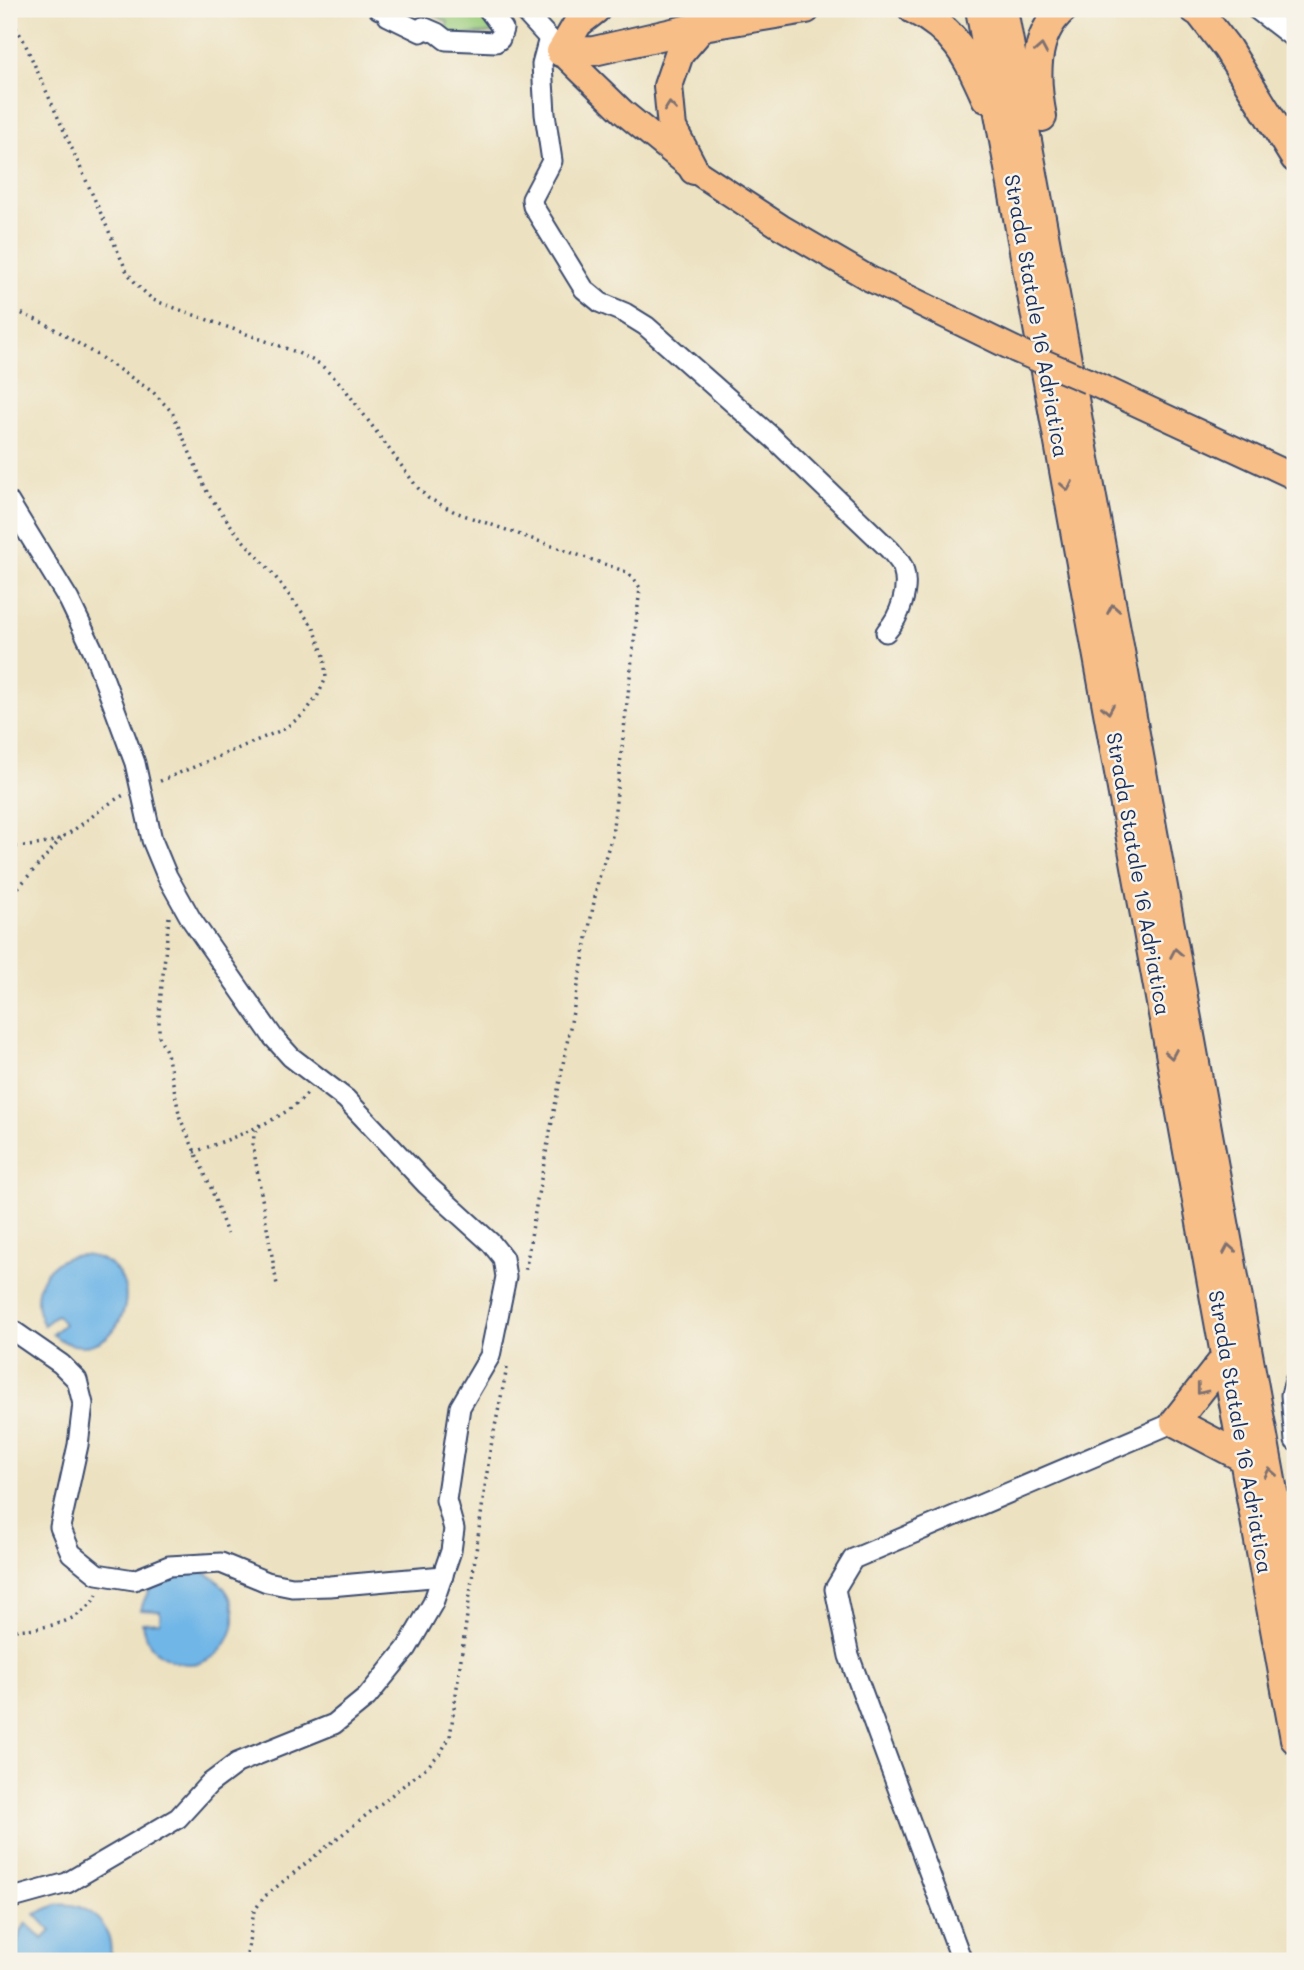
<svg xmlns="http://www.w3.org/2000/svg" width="1304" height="1970" viewBox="0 0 1304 1970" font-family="Mali,sans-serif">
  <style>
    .green { fill: #9bce7e; stroke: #5b7e6e; stroke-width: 2 }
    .water { fill: #70b6e7; stroke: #4672a2; stroke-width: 2 }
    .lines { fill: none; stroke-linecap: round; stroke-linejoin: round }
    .minor-casing { stroke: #3a4a6d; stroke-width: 23 }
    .major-casing { stroke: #3a4a6d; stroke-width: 28 }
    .highway-casing { stroke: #3a4a6d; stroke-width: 32 }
    .path { stroke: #3a4a6d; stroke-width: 3.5; stroke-dasharray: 2 5; stroke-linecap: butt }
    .minor { stroke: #fff; stroke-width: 19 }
    .major { stroke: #f7be87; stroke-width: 24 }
    .highway { stroke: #f7be87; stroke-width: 28 }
    .major-bridge-casing { stroke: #3a4a6d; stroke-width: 28; stroke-linecap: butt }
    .major-bridge { stroke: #f7be87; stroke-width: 24 }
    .oneway { stroke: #7e6f70 }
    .labels { text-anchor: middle; stroke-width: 5; stroke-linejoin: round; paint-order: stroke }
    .street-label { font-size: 21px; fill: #1b2f5e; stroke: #f7f3e8 }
  </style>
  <rect width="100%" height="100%" fill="#f7f3e8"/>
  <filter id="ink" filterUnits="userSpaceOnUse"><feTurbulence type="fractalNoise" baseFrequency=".0143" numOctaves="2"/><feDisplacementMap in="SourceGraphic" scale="14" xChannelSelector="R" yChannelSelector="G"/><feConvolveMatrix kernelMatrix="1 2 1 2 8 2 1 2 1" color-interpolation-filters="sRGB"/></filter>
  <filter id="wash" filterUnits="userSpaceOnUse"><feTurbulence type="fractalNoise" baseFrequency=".00686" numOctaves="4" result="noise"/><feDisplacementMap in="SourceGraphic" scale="28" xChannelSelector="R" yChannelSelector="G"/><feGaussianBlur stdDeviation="1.57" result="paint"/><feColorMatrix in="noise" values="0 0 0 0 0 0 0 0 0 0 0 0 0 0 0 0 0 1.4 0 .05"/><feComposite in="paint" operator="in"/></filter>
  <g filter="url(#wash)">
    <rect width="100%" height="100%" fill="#ece1c0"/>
    <polygon class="green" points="436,9 484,9 497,33 443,35 448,22 434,15"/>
    <g class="water">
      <path d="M84 1255C165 1266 113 1383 52 1334L64 1324 57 1315 44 1325C25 1293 47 1254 84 1255Z"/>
      <path d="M203 1572C267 1603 221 1689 165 1657 151 1650 144 1637 142 1623L160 1622V1611L141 1610C150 1574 172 1575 203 1572Z"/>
      <path d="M56 1905C90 1901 115 1927 110 1961H17C15 1947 18 1935 26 1923L43 1939 51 1931 35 1914Z"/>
    </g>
  </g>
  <g filter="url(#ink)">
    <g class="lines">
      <defs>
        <g id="minor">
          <polyline points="379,9 385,11 388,16 421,32 423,27 437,33 446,40 496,42 500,39 503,29 488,9"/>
          <polyline points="522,9 558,48"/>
          <polyline points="1256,9 1295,39"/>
          <path d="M549 38 542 64 545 114 552 161 532 199 533 206 584 289 601 303 625 313 646 326 773 438 890 550C894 555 901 562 903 568 910 589 900 617 886 632"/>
          <polyline points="9,502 69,600 93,650 135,763 152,840 167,876 191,919 273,1037 291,1057 346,1099 427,1185 491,1243 503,1258 506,1277 490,1356 460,1407 446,1500 454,1529 451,1551 433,1603 407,1648 367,1697 334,1724 237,1763 209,1784 178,1818 67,1883 9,1899"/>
          <polyline points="9,1328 61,1364 77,1380 83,1404 78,1445 60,1527 71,1553 97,1574 134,1580 169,1566 221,1563 267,1582 292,1587 330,1586 443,1576"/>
          <polyline points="1295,1381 1291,1395 1295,1441"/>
          <polyline points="962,1961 849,1656 835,1589 853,1559 1175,1422"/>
        </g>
        <g id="major">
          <polyline points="561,52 623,112 694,170 781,227 870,279 1016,350"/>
          <polyline points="1088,381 1295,477"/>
        </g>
        <g id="highway">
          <path d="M913 9C956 31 967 56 986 98"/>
          <polyline points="980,9 1295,1739"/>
          <polyline points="1003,9 1295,1612"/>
          <polyline points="1194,9 1200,13 1227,48 1295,158"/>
          <polyline points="561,52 594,51 703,26"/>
          <polyline points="561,52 578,23 596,9"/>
          <path d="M1042 117C1035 80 1032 36 1063 9"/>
          <polyline points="694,170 672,128 668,86 679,54 703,26 806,9"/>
          <polyline points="1226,1357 1175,1422 1244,1458"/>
        </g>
      </defs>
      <use href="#minor" class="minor-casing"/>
      <use href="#major" class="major-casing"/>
      <use href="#highway" class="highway-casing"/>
      <g class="path">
        <polyline points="9,25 16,28 23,39 127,272 137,285 153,300 296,352 320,364 342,385 417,487 428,498 455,512 624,571 633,577 640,588 612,836 598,881 537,1200 525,1273"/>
        <polyline points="9,308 48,325 100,357 153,392 172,412 208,494 238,535 270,570 314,628 324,656 326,678 317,697 304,714 284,729 158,782"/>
        <path d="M9 847C27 846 47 846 64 836 85 824 102 806 124 795"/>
        <polyline points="9,898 61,839"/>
        <polyline points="169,917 159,1013 159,1036 167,1053 180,1118 211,1188 227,1234"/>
        <polyline points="260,1124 254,1135 253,1146 277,1285"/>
        <path d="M194 1152C225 1141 291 1118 309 1091"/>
        <path d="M9 1630C41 1629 83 1625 98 1592"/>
        <polyline points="246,1961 254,1911 265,1896 429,1765 441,1752 450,1737 490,1451 508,1363"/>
      </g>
      <use href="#minor" class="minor"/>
      <use href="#major" class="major"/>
      <use href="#highway" class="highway"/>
      <defs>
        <polyline id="major-bridge" points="1016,350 1088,381"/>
      </defs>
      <use href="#major-bridge" class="major-bridge-casing"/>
      <use href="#major-bridge" class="major-bridge"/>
    </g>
    <defs><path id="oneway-chevron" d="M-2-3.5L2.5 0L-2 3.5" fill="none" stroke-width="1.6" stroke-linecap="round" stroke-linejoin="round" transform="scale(1.75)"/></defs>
    <g class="oneway">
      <use href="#oneway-chevron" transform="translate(1041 49) rotate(-80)"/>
      <use href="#oneway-chevron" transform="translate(670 107) rotate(-96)"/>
      <use href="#oneway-chevron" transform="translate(1067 486) rotate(80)"/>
      <use href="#oneway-chevron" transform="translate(1113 609) rotate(-100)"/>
      <use href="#oneway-chevron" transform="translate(1108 709) rotate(80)"/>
      <use href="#oneway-chevron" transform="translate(1176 953) rotate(-100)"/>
      <use href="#oneway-chevron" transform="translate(1171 1054) rotate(80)"/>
      <use href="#oneway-chevron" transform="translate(1229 1249) rotate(-100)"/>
      <use href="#oneway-chevron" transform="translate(1201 1390) rotate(128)"/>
      <use href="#oneway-chevron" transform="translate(1270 1473) rotate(-100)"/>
    </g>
  </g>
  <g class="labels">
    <g class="street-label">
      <text transform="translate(1036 316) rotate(80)" y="7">Strada Statale 16 Adriatica</text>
      <text transform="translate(1138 874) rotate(80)" y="7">Strada Statale 16 Adriatica</text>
      <text transform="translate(1240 1432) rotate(80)" y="7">Strada Statale 16 Adriatica</text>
    </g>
  </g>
  <rect width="1304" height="1970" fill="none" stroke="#f7f3e8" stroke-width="35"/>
</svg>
